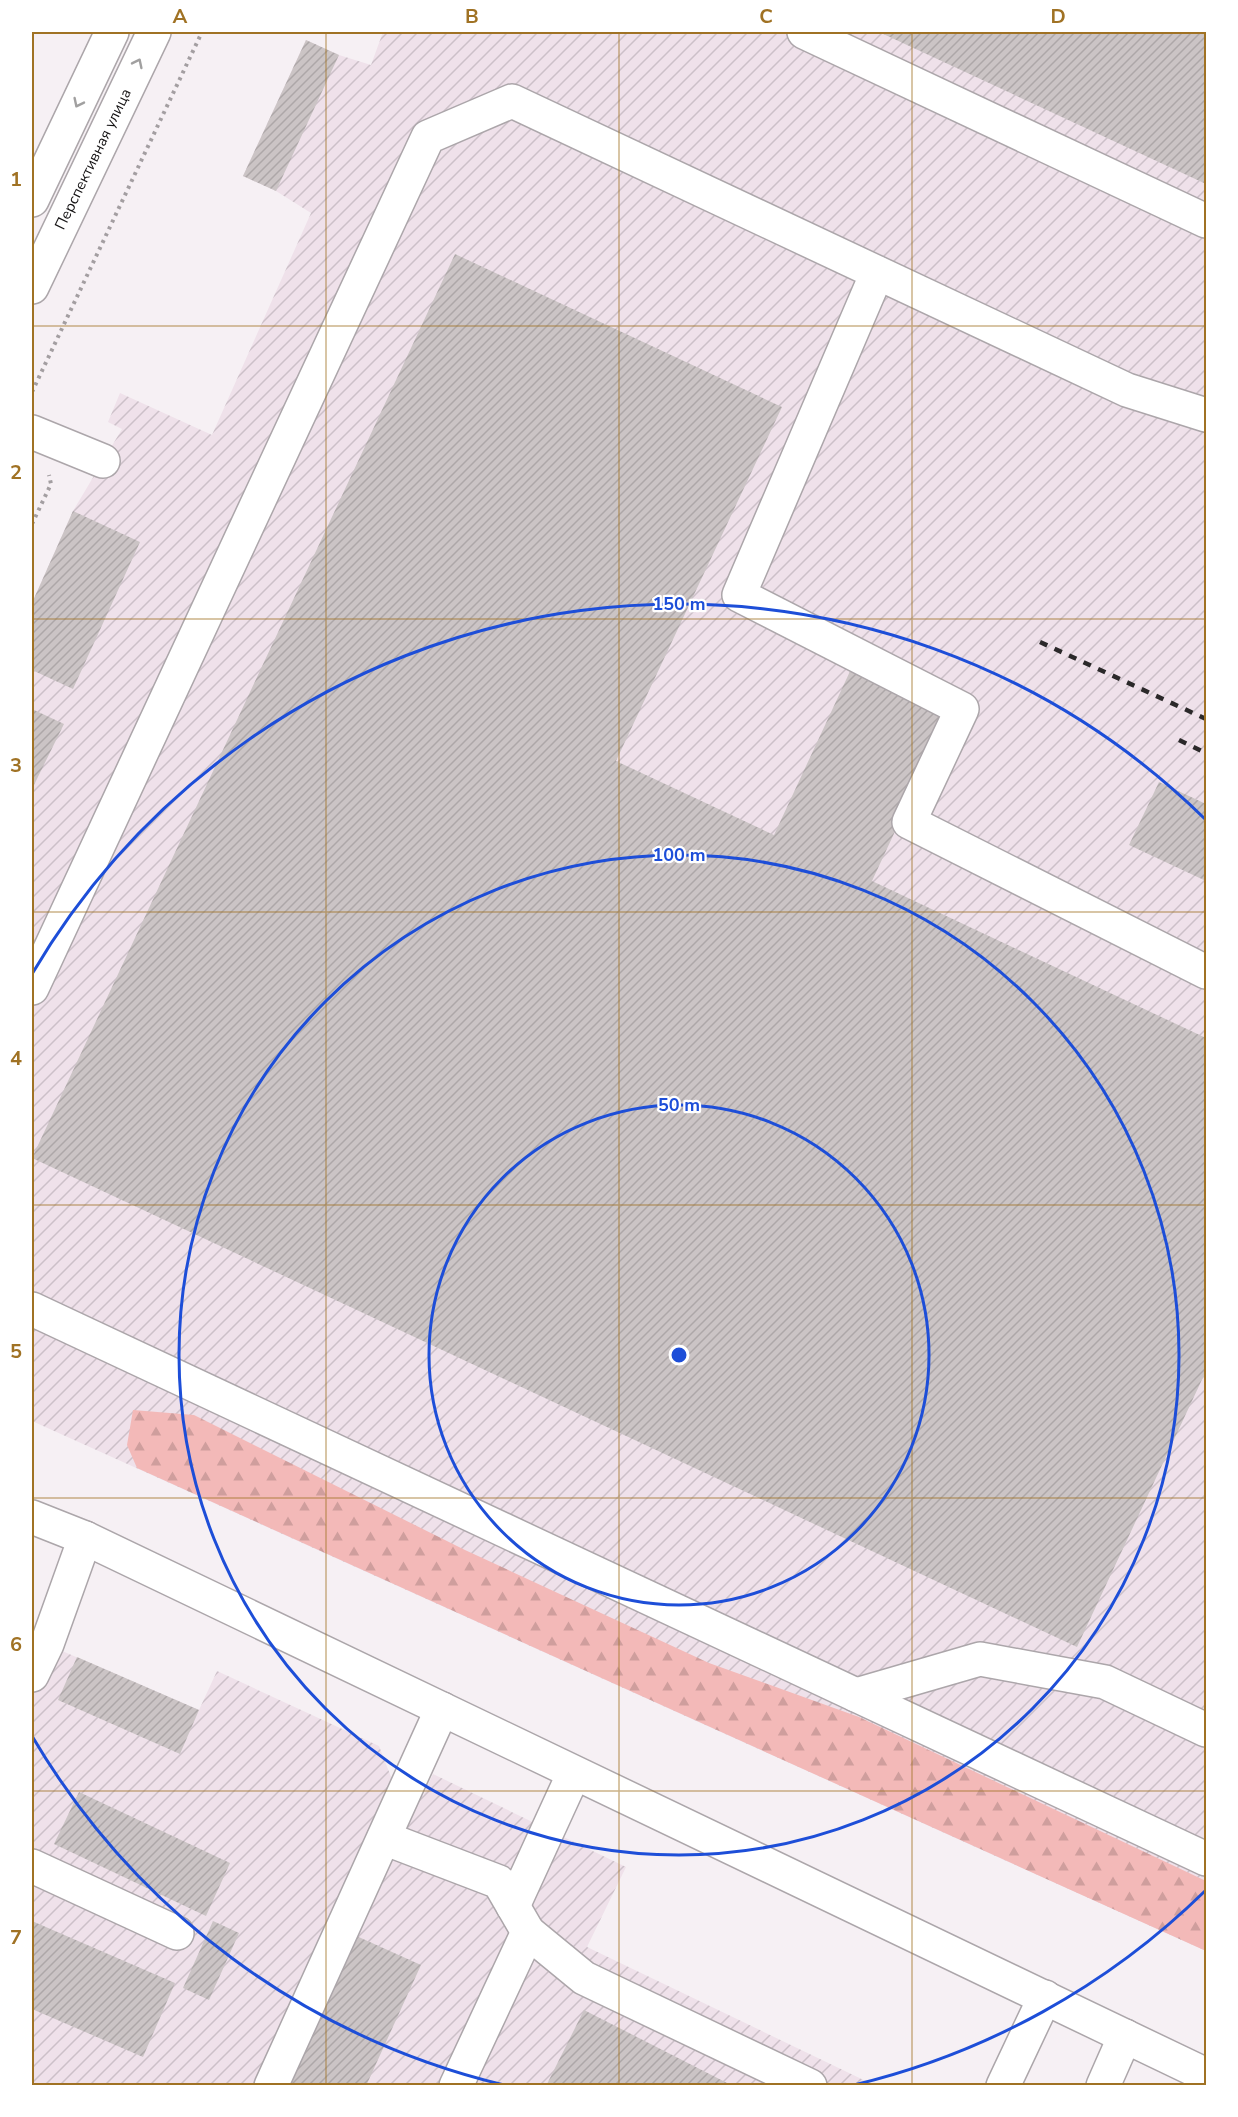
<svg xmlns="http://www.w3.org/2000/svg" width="1238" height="2117" viewBox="0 0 1238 2117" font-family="'Nunito Sans',sans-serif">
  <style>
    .industrial { fill: url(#industrial-furrows) }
    .forest { fill: url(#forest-firs) }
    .building { fill: url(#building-hatch) }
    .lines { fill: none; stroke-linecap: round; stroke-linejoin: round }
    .minor-casing { stroke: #aca6aa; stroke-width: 36 }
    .major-casing { stroke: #aca6aa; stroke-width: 36 }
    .path { stroke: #a39ea1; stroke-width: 4; stroke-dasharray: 3 4.5; stroke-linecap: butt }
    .minor { stroke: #fff; stroke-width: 33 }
    .major { stroke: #fff; stroke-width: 33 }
    .rail { stroke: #2b292a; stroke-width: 4.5; stroke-dasharray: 8 8; stroke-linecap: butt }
    .oneway { stroke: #a1a0a0 }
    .grid { fill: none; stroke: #a07224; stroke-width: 1.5; stroke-opacity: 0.55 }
    .ring { fill: none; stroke: #1d4ed8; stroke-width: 3 }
    .labels { text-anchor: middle; stroke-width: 4.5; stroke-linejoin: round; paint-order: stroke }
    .street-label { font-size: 15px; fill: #131112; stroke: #fff }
    .centre { fill: #1d4ed8; stroke: #fff; stroke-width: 3 }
    .ring-label { font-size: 18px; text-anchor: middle; font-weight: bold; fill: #1d4ed8; stroke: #fff; stroke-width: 4.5; stroke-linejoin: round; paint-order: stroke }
    .neatline { fill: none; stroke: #a07224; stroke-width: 2 }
    .grid-label { font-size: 20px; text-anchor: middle; font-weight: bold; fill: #a07224 }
  </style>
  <defs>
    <pattern id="industrial-furrows" width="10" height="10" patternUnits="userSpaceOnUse" patternTransform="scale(1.5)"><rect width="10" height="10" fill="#efe1ea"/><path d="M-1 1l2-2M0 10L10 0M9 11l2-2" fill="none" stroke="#ccc0c8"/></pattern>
    <pattern id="forest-firs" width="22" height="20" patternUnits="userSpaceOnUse" patternTransform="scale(1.5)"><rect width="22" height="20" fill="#f3b9b8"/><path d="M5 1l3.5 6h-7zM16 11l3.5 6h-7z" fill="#cf9e9d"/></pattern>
    <pattern id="building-hatch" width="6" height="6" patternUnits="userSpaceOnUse" patternTransform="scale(1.5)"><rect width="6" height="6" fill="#cbc4c5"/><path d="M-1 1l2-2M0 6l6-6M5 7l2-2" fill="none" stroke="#ada7a8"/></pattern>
  </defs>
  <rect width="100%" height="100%" fill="#f6f0f4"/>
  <g class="industrial">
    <polygon points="383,32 1206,32 1206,1951 32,1421 32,603 73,511 122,429 108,422 120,393 212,435 311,213 276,191 243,176 306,40 339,55 371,65"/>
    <polygon points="32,1638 199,1710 217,1671 379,1746 393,1782 423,1796 433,1774 626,1867 587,1947 874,2085 32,2085"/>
  </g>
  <polygon class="forest" points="133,1410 194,1415 465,1550 709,1663 859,1717 1206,1881 1206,1951 137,1468 127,1445"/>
  <g class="building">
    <polygon points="879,32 1206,32 1206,184"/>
    <polygon points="306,40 339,55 276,191 243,176"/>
    <polygon points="455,254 782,407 616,761 774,835 852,667 950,713 872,881 1206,1038 1206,1371 1077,1647 32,1158"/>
    <polygon points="73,511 140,542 73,689 32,670 32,603"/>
    <polygon points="32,709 64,724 32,789"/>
    <polygon points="1159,782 1206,804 1206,881 1129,845"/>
    <polygon points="77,1657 199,1710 180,1754 58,1700"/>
    <polygon points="79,1792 230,1863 206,1916 54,1844"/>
    <polygon points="32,1921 175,1983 143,2057 32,2009"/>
    <polygon points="213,1921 239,1933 209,2000 183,1988"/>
    <polygon points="352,1934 421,1965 366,2086 283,2086"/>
    <polygon points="584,2010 733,2086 546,2086"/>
  </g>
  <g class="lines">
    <defs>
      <g id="minor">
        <polyline points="804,32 1206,221"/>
        <polyline points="877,273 739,595 962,709 909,822 1206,972"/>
        <polyline points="32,432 103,461"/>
        <polyline points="32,988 428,137 512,101 1127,390 1206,415"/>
        <polyline points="32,1309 1206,1859"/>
        <polyline points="32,1517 85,1538 1206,2075"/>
        <polyline points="32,1675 47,1644 85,1538"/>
        <polyline points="856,1695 980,1659 1105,1682 1206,1730"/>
        <polyline points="384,1838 499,1882 528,1932 456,2086"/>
        <polyline points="32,1866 177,1933"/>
        <polyline points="513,1906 574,1773"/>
        <polyline points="528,1932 584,1978 810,2086"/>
        <polyline points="271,2086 442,1709"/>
        <polyline points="1003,2086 1045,1997"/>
        <polyline points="1103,2086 1125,2036"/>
      </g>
      <g id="major">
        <polyline points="32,200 112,32"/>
        <polyline points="32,287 154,32"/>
      </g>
    </defs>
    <use href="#minor" class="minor-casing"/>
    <use href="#major" class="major-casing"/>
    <g class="path">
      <polyline points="32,392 202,32"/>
      <polyline points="32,524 51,484 49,475"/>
    </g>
    <use href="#minor" class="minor"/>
    <use href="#major" class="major"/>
    <g class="rail">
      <polyline points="1040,642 1206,719"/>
      <polyline points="1179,740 1206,753"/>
    </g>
  </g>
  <defs><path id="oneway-chevron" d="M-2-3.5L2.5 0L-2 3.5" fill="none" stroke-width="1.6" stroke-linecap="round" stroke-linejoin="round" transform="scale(1.5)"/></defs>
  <g class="oneway">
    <use href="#oneway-chevron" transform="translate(138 63) rotate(-64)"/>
    <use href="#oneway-chevron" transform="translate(78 103) rotate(116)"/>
  </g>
  <path class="grid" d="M326 32V2086M619 32V2086M912 32V2086M32 326H1206M32 619H1206M32 912H1206M32 1205H1206M32 1498H1206M32 1791H1206"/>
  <g class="ring">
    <circle cx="679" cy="1355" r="250"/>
    <circle cx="679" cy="1355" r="500"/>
    <path d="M1205 1891A751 751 0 0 1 854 2085M504 2085A751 751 0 0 1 32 1736M32 974A751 751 0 0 1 1205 819"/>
  </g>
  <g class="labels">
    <g class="street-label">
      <text transform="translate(93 159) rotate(-64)" y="5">Перспективная улица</text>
    </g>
  </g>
  <circle cx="679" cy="1355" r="9" class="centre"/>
  <g class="ring-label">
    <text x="679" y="610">150 m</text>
    <text x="679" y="861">100 m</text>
    <text x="679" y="1111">50 m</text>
  </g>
  <rect width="1238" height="2117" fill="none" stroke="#ffffff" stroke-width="66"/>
  <rect x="33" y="33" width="1172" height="2051" class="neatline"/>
  <g class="grid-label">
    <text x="180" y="23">A</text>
    <text x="472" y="23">B</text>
    <text x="766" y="23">C</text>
    <text x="1058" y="23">D</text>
    <text x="16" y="186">1</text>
    <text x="16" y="479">2</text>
    <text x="16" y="772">3</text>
    <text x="16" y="1065">4</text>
    <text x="16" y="1358">5</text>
    <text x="16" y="1651">6</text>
    <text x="16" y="1944">7</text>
  </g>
</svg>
